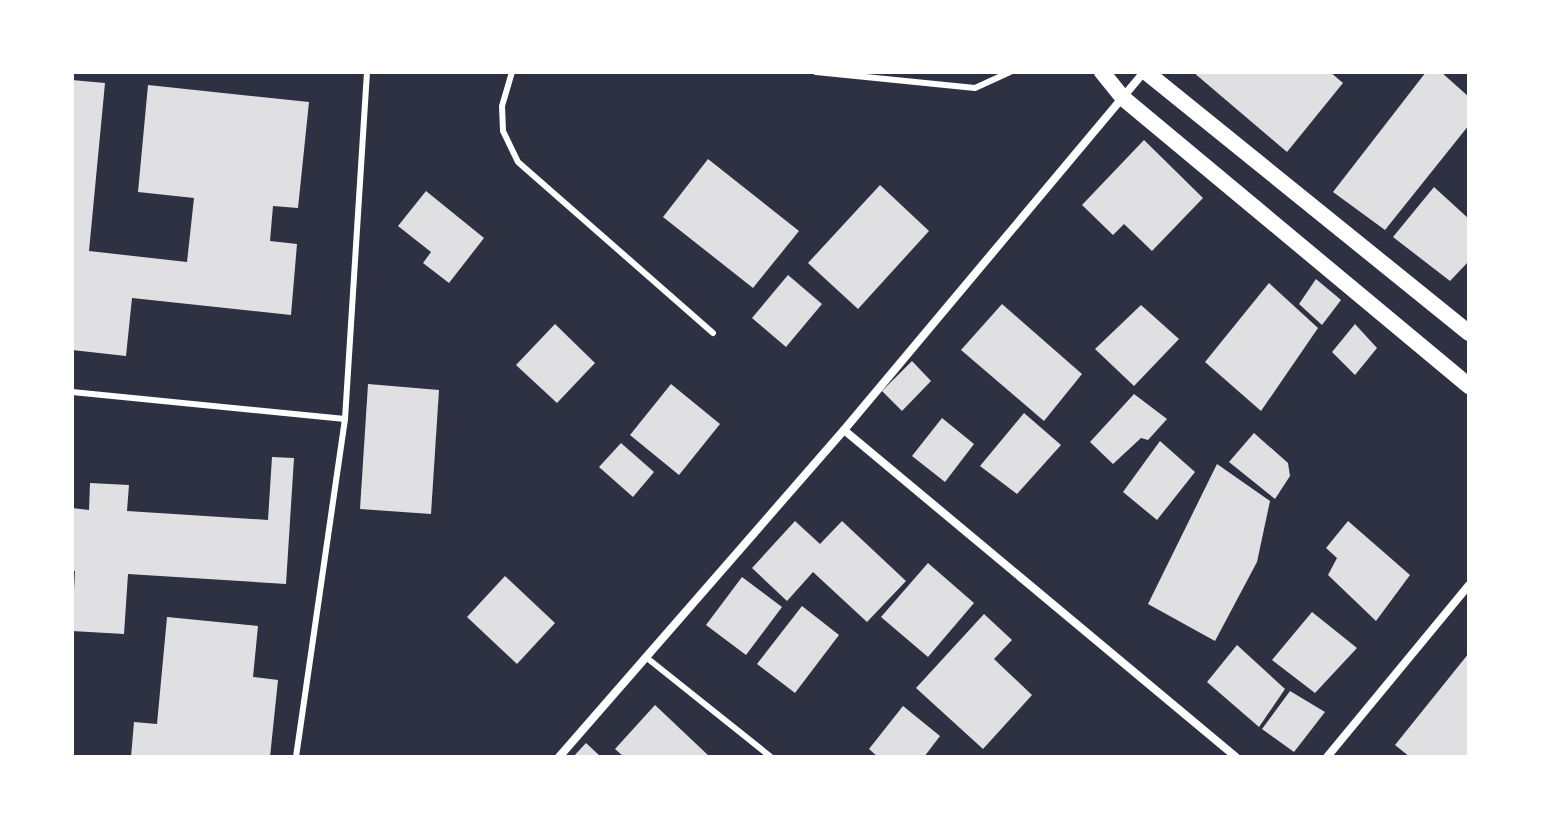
<svg xmlns="http://www.w3.org/2000/svg" width="1541" height="829" viewBox="0 0 1541 829" font-family="'DM Sans',sans-serif">
  <style>
    .building { fill: #e0e0e3 }
    .lines { fill: none; stroke-linecap: round; stroke-linejoin: round }
    .service { stroke: #fff; stroke-width: 6 }
    .minor { stroke: #fff; stroke-width: 8 }
    .secondary { stroke: #fff; stroke-width: 16 }
  </style>
  <rect width="100%" height="100%" fill="#2d3142"/>
  <g class="building">
    <polygon points="1193,72 1330,72 1343,83 1287,152"/>
    <polygon points="1426,72 1441,72 1469,97 1469,125 1385,230 1333,192"/>
    <polygon points="72,80 105,83 89,251 187,262 194,198 138,192 148,85 309,102 298,208 273,206 270,241 297,244 291,315 132,298 126,356 72,350"/>
    <polygon points="1144,140 1203,198 1152,251 1124,224 1113,235 1082,205"/>
    <polygon points="708,159 799,231 753,288 663,217"/>
    <polygon points="880,185 929,231 858,309 808,263"/>
    <polygon points="1434,187 1469,219 1469,261 1450,281 1393,237"/>
    <polygon points="426,191 484,238 449,283 423,263 431,252 398,226"/>
    <polygon points="788,275 822,304 786,347 752,318"/>
    <polygon points="1316,279 1341,300 1322,325 1299,304"/>
    <polygon points="1269,283 1318,328 1261,411 1205,362"/>
    <polygon points="1002,304 1082,374 1044,421 961,350"/>
    <polygon points="1141,305 1179,339 1134,386 1095,349"/>
    <polygon points="555,324 595,363 557,403 516,365"/>
    <polygon points="1355,324 1377,348 1355,375 1332,352"/>
    <polygon points="912,361 931,381 902,411 882,391"/>
    <polygon points="368,384 439,390 431,514 360,509"/>
    <polygon points="671,384 720,424 679,475 630,435"/>
    <polygon points="1134,394 1167,419 1148,440 1141,438 1113,464 1090,442"/>
    <polygon points="1024,413 1061,445 1017,494 980,466"/>
    <polygon points="942,418 974,444 945,482 912,456"/>
    <polygon points="1254,433 1288,463 1290,476 1275,499 1229,462"/>
    <polygon points="1160,441 1195,472 1157,520 1123,492"/>
    <polygon points="621,443 654,472 633,497 599,467"/>
    <polygon points="272,457 294,458 286,584 128,574 124,634 72,631 75,571 72,571 72,508 89,510 90,483 129,485 127,511 268,520"/>
    <polygon points="1217,464 1270,501 1257,562 1215,641 1148,604"/>
    <polygon points="795,521 820,544 842,521 906,581 867,622 813,572 787,601 752,568"/>
    <polygon points="1348,521 1410,575 1376,621 1328,575 1337,558 1326,548"/>
    <polygon points="928,563 974,603 928,657 881,617"/>
    <polygon points="505,576 555,623 517,664 467,617"/>
    <polygon points="742,577 782,607 746,655 706,625"/>
    <polygon points="802,606 839,635 795,693 757,664"/>
    <polygon points="1312,612 1357,648 1315,693 1272,660"/>
    <polygon points="984,614 1012,640 994,659 1032,695 983,749 916,688"/>
    <polygon points="167,617 258,626 253,677 278,680 270,757 131,757 134,722 157,724"/>
    <polygon points="1237,645 1285,689 1259,727 1207,682"/>
    <polygon points="1469,653 1469,753 1466,757 1410,757 1395,745"/>
    <polygon points="1290,691 1325,712 1294,752 1262,729"/>
    <polygon points="655,705 710,757 624,757 615,749"/>
    <polygon points="903,706 940,736 924,757 878,757 869,749"/>
    <polygon points="586,743 601,757 573,757"/>
  </g>
  <g class="lines">
    <g class="service">
      <polyline points="512,72 502,106 503,131 518,162 713,333"/>
      <polyline points="816,72 975,88 1010,72"/>
      <polyline points="72,392 345,419"/>
      <polyline points="647,658 771,757"/>
      <polyline points="296,757 345,419 367,72"/>
    </g>
    <g class="minor">
      <polyline points="844,430 1236,757"/>
      <polyline points="559,757 844,430 1144,72"/>
      <polyline points="1327,757 1469,585"/>
    </g>
    <g class="secondary">
      <polyline points="1102,72 1123,98 1469,386"/>
      <polyline points="1146,72 1469,333"/>
    </g>
  </g>
  <rect width="1541" height="829" fill="none" stroke="#ffffff" stroke-width="148"/>
</svg>
